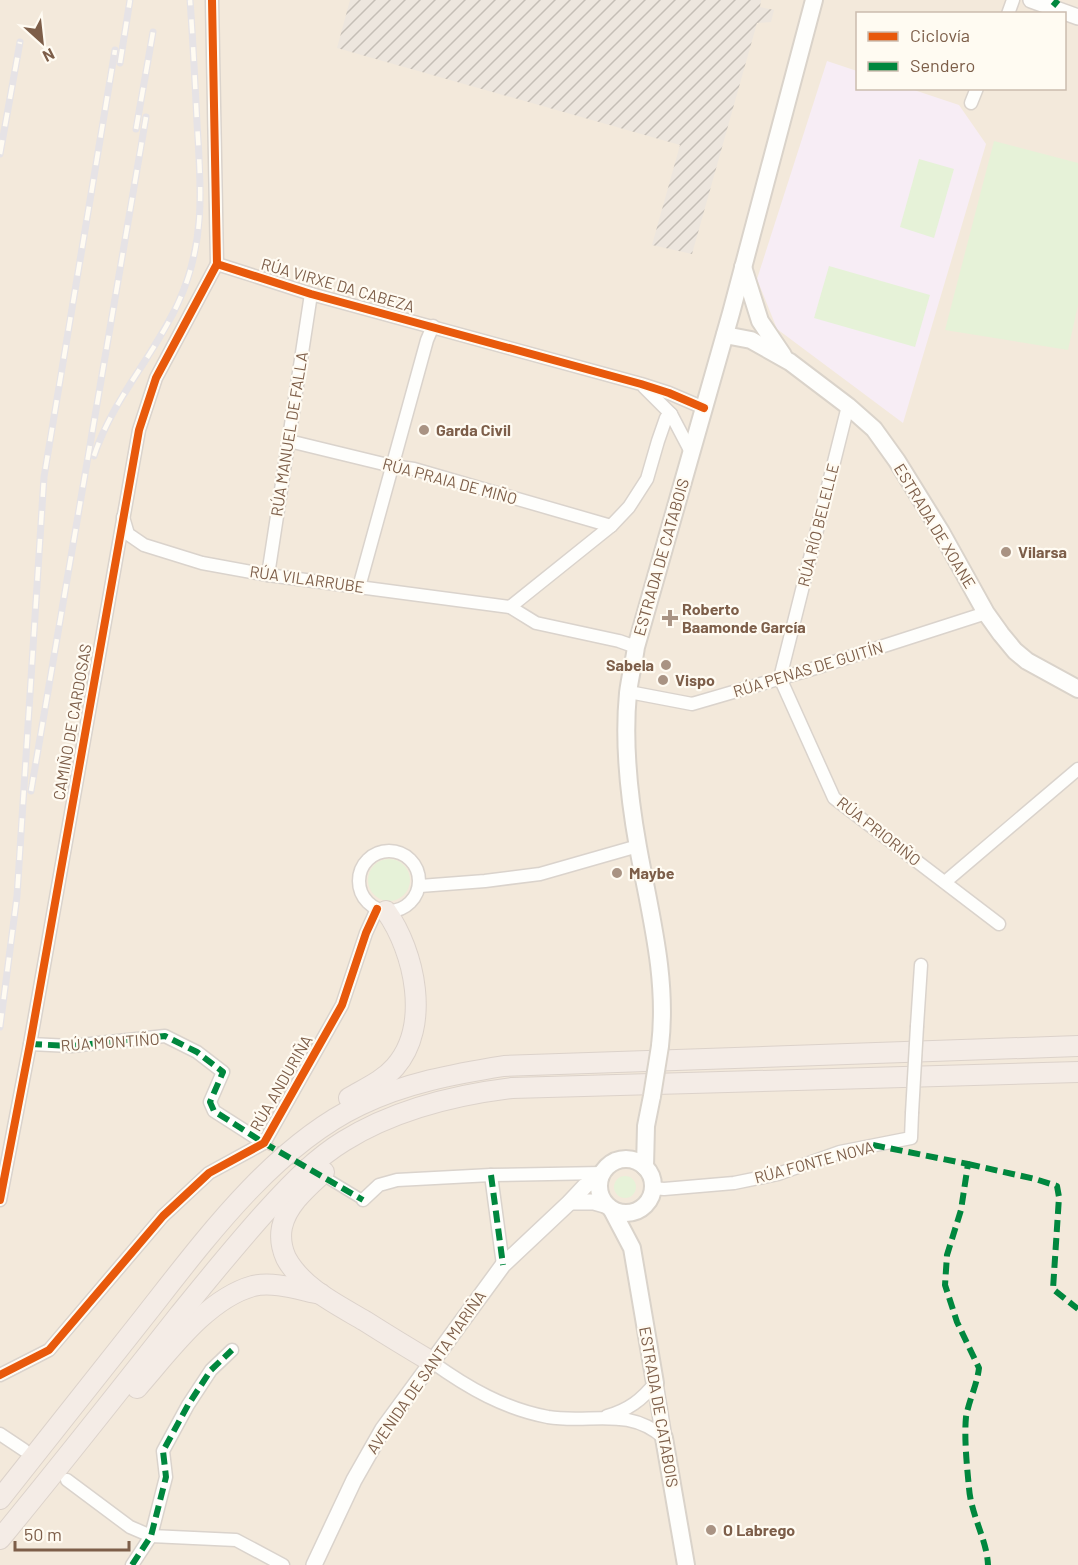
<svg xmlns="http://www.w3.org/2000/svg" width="1078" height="1565" viewBox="0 0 1078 1565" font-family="Barlow,sans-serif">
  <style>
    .residential { fill: #f3e9db; fill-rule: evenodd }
    .industrial { fill: url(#industrial-furrows) }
    .education { fill: #f7edf5 }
    .grass { fill: #e6f2d8 }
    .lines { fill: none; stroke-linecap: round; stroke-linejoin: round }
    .pedestrian-tunnel { stroke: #dbd0c5; stroke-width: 9; stroke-dasharray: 9 4.5; stroke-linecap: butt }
    .pedestrian-casing { stroke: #dad3cc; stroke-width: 12 }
    .minor-casing { stroke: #dad3cc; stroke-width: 15 }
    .tertiary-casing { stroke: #dad3cc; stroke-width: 18 }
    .secondary-casing { stroke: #dad3ca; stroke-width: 20 }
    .trunk-casing { stroke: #dcd2ca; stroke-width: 22 }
    .pedestrian { stroke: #fefefc; stroke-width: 9 }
    .minor { stroke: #fefefc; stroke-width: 12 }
    .tertiary { stroke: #fefefc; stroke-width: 15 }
    .secondary { stroke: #fefefc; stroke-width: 16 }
    .trunk { stroke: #f4ece6; stroke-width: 20 }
    .rail-casing { stroke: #e6e3e6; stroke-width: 7 }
    .rail { stroke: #fffbf2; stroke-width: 4.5; stroke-dasharray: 14; stroke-linecap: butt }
    .minor-bridge-casing { stroke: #dad3cc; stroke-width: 15; stroke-linecap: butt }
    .secondary-bridge-casing { stroke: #dad3ca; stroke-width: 20; stroke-linecap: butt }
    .minor-bridge { stroke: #fefefc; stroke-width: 12 }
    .secondary-bridge { stroke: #fefefc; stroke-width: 16 }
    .quiet { stroke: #00873e; stroke-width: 6; stroke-dasharray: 12 6; stroke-linecap: butt }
    .cycleway-casing { stroke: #fffbf2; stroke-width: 11 }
    .cycleway { stroke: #e8590c; stroke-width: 8 }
    .poi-dot { fill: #a99383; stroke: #fffbf2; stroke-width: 2 }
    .labels { text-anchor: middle; stroke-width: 4.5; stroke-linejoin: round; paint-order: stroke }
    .street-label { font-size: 16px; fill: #7d5e49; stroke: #fffbf2 }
    .poi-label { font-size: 16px; font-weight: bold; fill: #7d5e49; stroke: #fffbf2; text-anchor: start }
  </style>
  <defs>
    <pattern id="industrial-furrows" width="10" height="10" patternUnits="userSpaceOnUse" patternTransform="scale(1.5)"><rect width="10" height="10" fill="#ede6de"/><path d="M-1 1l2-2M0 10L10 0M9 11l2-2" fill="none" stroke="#c5beb6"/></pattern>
  </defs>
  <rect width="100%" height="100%" fill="#faf6ee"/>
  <path class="residential" d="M0 0H1078V1565H0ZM858 14H1064V88H858Z"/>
  <polygon class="industrial" points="350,0 761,0 760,7 774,10 771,22 757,23 692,254 652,245 680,145 337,48"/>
  <polygon class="education" points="827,61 857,71 858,88 911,89 959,105 986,144 903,423 777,329 757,279"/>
  <g class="grass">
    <polygon points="994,141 1078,163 1078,305 1068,350 945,330"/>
    <polygon points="919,159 954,169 934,238 900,227"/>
    <polygon points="829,266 930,295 915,347 814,318"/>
    <circle cx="389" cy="880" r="21"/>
    <circle cx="625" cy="1187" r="11"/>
  </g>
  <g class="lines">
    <polyline class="pedestrian-tunnel" points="264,1143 310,1169"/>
    <defs>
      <polyline id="pedestrian" points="330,1180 363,1200"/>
      <g id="minor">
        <polyline points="212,0 217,264 311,294 641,384 669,393 704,408"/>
        <polyline points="1008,14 1013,0"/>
        <polyline points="971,103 977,88"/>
        <polyline points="644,387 671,414 691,452"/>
        <polyline points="289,441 392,466 414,469 611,526"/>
        <polyline points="123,517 128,534 144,545 202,563 268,575 510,607 536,623 619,641 636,647"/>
        <polyline points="268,575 311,294"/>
        <polyline points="359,587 427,340 433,326"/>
        <polyline points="510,607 611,526 629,507 647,479 658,441 666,418 671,414"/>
        <polyline points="780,678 834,798 999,924"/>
        <polyline points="780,678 848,406"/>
        <polyline points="629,692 692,704 809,670 986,613"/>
        <circle cx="389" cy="881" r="30"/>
        <polyline points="945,882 1078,769"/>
        <polyline points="420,886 485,881 540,874 638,846"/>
        <polyline points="917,1026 921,965"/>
        <polyline points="30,1044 71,1046 165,1036 197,1052 223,1072 210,1102 214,1111 264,1143"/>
        <polyline points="491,1175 503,1265"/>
        <polyline points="653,1188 664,1189 734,1183 778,1174 840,1152 911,1138 912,1113"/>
        <polyline points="0,1200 30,1044 139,430 156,378 217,264"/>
        <polyline points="363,1200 379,1185 397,1180 491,1175 603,1173"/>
        <path d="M432 1362C468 1388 505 1409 548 1417 591 1424 628 1406 664 1438"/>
        <polyline points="0,1375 49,1350 163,1216 209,1173 264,1143 342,1005 366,933 377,909"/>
        <path d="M607 1416C628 1410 642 1400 655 1383"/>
        <polyline points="0,1434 24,1450"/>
        <polyline points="67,1480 130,1527 151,1536 236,1540 283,1565"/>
        <polyline points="132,1565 151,1536 166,1477 163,1451 188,1405 211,1370 232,1350"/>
      </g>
      <g id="tertiary">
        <polyline points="1031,0 1078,17"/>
        <polyline points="570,1202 594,1202 608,1206"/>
        <polyline points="655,1383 664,1438"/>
        <polyline points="314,1565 354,1480 383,1429 503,1265 570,1202 585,1186 601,1176"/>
      </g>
      <g id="secondary">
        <polyline points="743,267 760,321 783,355"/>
        <polyline points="725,335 751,340 790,362 848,406 874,429 897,461 941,532 986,613 1001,634 1015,651 1027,661 1078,689"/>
        <path d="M660 1046C668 978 650 914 638 847 629 797 623 744 628 693 630 677 634 662 636 647L731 313 814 0"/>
        <circle cx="626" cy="1186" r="27"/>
        <polyline points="645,1167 646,1126 652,1096"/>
        <polyline points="612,1210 632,1248 655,1383"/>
        <polyline points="664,1438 686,1565"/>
      </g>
      <g id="trunk">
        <path d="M349 1098C364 1089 383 1081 395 1067 431 1026 415 952 386 911"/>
        <path d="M324 1172C308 1187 287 1204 282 1227 280 1237 282 1249 286 1258 302 1288 338 1305 365 1321 387 1335 410 1349 432 1362"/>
        <path d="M137 1388C168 1353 206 1299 253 1286 274 1281 300 1290 321 1294"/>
        <path d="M0 1499C48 1439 96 1378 144 1317 203 1242 272 1147 360 1105 405 1083 454 1074 504 1066L1078 1046"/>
        <path d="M0 1539C61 1465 120 1390 179 1315 209 1278 238 1242 270 1207 292 1183 316 1158 344 1141 394 1110 454 1095 512 1088L1078 1072"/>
      </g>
    </defs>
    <use href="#pedestrian" class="pedestrian-casing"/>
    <use href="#minor" class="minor-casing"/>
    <use href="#tertiary" class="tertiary-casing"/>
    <use href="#secondary" class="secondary-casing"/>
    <use href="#trunk" class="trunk-casing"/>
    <use href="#pedestrian" class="pedestrian"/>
    <use href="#minor" class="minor"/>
    <use href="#tertiary" class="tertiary"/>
    <use href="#secondary" class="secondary"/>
    <use href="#trunk" class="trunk"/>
    <defs>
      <g id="rail">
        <polyline points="120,63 130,0"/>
        <polyline points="136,129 153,32"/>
        <polyline points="0,154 20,42"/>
        <path d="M94 456C113 398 155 355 179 301 206 241 201 186 197 123 195 82 193 41 190 0"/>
        <polyline points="31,791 146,117"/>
        <polyline points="0,1027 17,896 44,477 115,50"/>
      </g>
    </defs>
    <use href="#rail" class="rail-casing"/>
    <use href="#rail" class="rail"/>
    <defs>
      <polyline id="minor-bridge" points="912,1113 917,1026"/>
      <polyline id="secondary-bridge" points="652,1096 660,1046"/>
    </defs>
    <use href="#minor-bridge" class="minor-bridge-casing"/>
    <use href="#secondary-bridge" class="secondary-bridge-casing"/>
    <use href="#minor-bridge" class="minor-bridge"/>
    <use href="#secondary-bridge" class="secondary-bridge"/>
    <g class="quiet">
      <polyline points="1053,6 1058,0"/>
      <polyline points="30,1044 71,1046 165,1036 197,1052 223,1072 210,1102 214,1111 264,1143 363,1200"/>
      <path d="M873 1145 968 1164 961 1210 947 1255 945 1285 957 1322 979 1368C977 1385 969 1400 966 1417 964 1438 967 1467 969 1488 971 1515 987 1540 988 1565"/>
      <polyline points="968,1164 1035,1179 1057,1186 1059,1197 1053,1289 1078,1309"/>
      <polyline points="491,1175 503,1265"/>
      <polyline points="132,1565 151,1536 166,1477 163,1451 188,1405 211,1370 232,1350"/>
    </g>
    <defs>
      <g id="cycleway">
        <polyline points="212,0 217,264 311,294 641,384 669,393 704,408"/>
        <polyline points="0,1200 30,1044 139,430 156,378 217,264"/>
        <polyline points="0,1375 49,1350 163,1216 209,1173 264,1143 342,1005 366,933 377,909"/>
      </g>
    </defs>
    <use href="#cycleway" class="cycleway-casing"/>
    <use href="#cycleway" class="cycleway"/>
  </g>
  <g class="poi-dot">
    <circle cx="424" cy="430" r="6"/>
    <circle cx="1006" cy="552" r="6"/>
    <path d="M667 609h6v6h6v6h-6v6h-6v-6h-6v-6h6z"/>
    <circle cx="666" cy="665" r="6"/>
    <circle cx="663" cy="680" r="6"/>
    <circle cx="617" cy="873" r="6"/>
    <circle cx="711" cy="1530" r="6"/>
  </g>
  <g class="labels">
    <g class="street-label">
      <text transform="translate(338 285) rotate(16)" y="6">RÚA VIRXE DA CABEZA</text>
      <text transform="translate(289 434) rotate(-81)" y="6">RÚA MANUEL DE FALLA</text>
      <text transform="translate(450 481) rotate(15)" y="6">RÚA PRAIA DE MIÑO</text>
      <text transform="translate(818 525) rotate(-76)" y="6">RÚA RÍO BELELLE</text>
      <text transform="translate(935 526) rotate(59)" y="6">ESTRADA DE XOANE</text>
      <text transform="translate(661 557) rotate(-74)" y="6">ESTRADA DE CATABOIS</text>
      <text transform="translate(307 579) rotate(8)" y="6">RÚA VILARRUBE</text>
      <text transform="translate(808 669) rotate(-17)" y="6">RÚA PENAS DE GUITÍN</text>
      <text transform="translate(72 722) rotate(-80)" y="6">CAMIÑO DE CARDOSAS</text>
      <text transform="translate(879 831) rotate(38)" y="6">RÚA PRIORIÑO</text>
      <text transform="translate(110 1042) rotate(-4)" y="6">RÚA MONTIÑO</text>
      <text transform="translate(281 1083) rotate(-60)" y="6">RÚA ANDURIÑA</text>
      <text transform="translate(814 1162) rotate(-15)" y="6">RÚA FONTE NOVA</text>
      <text transform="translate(426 1372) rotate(-55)" y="6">AVENIDA DE SANTA MARIÑA</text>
      <text transform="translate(659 1407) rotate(80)" y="6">ESTRADA DE CATABOIS</text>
    </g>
    <g class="poi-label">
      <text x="436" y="436">Garda Civil</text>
      <text x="1018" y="558">Vilarsa</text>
      <text x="682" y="615">Roberto<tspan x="682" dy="18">Baamonde García</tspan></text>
      <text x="654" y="671" text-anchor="end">Sabela</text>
      <text x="675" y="686">Vispo</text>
      <text x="629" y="879">Maybe</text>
      <text x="723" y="1536">O Labrego</text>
    </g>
  </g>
  <rect x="856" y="12" width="210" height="78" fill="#fffbf2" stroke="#cbbcae" stroke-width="1.5"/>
  <rect x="868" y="32" width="30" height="9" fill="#e8590c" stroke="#cbbcae" stroke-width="1.5"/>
  <text x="910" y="42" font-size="18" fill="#7d5e49">Ciclovía</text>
  <rect x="868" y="62" width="30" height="9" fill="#00873e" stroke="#cbbcae" stroke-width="1.5"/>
  <text x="910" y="72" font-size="18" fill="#7d5e49">Sendero</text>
  <g transform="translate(42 42) rotate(153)" stroke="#fffbf2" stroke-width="4.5" paint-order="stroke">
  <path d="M0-4.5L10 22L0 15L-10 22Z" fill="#7d5e49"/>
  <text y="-9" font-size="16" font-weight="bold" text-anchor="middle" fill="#7d5e49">N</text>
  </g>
  <path d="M15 1541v9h114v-9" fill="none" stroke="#7d5e49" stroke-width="3"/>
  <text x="24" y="1541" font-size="18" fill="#7d5e49" stroke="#fffbf2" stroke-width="4.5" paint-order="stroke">50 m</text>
</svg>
